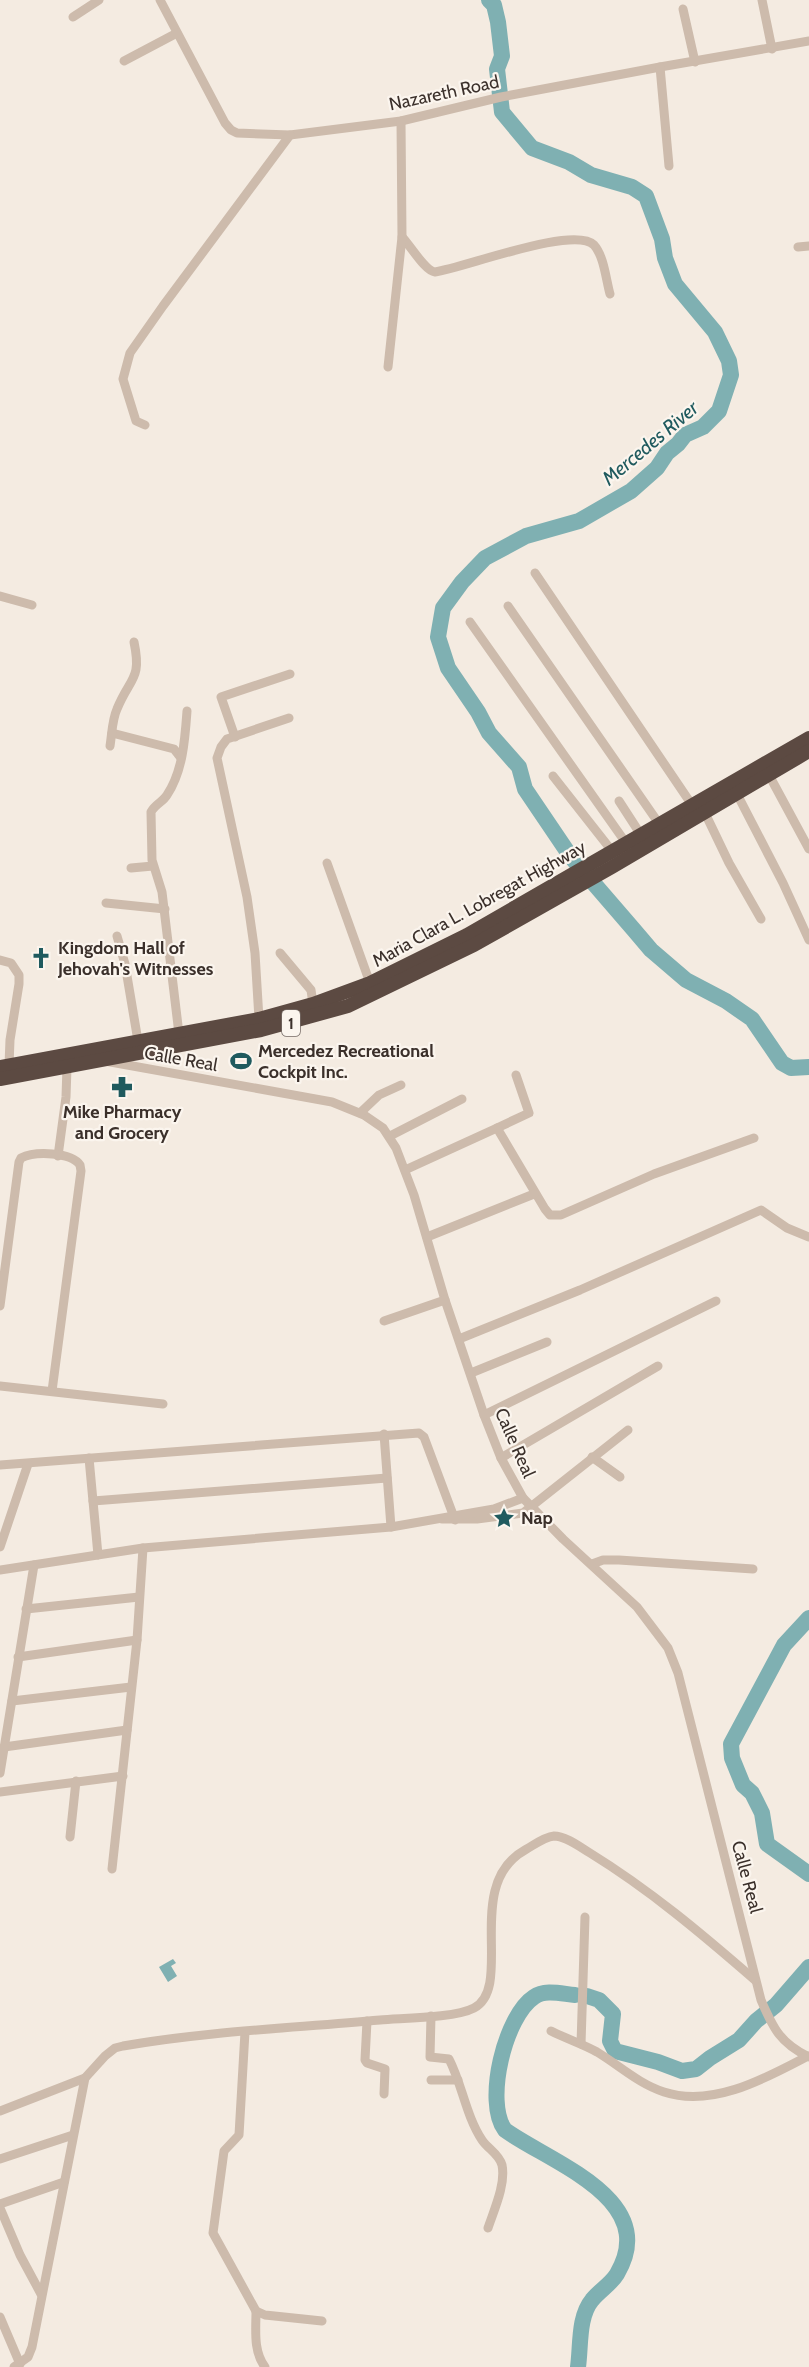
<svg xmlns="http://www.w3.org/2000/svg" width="809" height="2367" viewBox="0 0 809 2367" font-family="Cabin,sans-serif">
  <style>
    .water { fill: #7fb0b2 }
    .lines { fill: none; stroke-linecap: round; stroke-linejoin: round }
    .river { stroke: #7fb0b2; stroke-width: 16 }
    .minor { stroke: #cdbbac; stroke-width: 9 }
    .highway { stroke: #5c4a42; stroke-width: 14 }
    .labels { text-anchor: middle; stroke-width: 4.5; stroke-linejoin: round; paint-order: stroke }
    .shield { fill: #fbf5ee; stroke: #756b66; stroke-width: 1.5 }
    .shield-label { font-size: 16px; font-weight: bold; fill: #3b302b }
    .street-label { font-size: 18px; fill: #3b302b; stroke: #fbf5ee }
    .poi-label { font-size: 18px; font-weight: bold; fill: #3b302b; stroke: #fbf5ee; text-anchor: start }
    .water-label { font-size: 20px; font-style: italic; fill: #1f5a5e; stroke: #fbf5ee }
  </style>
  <rect width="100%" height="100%" fill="#f4ebe1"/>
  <polygon class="water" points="173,1959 176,1963 171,1966 177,1976 168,1982 159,1967"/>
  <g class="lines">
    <g class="river">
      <polyline points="489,0 494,5 498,22 502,56 497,69 502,112 532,148 569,162 591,175 632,187 646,196 662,239 665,258 675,284 715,332 729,361 731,375 719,411 703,427 685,435 678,444 667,453 657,468 631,491 579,521 526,536 485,558 462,582 443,608 438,637 448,668 478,712 489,733 519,767 525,789 571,857 634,930 651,950 686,980 726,1001 752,1019 782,1063 791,1068 809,1067"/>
      <polyline points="809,1618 784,1645 731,1744 732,1758 743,1785 752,1793 762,1813 767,1844 809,1874"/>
      <path d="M575 1995C562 1994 545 1989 534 1997 505 2016 484 2102 505 2130 551 2163 661 2199 617 2274 611 2284 599 2291 592 2300 578 2317 581 2346 578 2367"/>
      <polyline points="587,1996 599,2000 613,2014 610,2041 615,2051 658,2062 682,2071 696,2069 710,2058 739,2040 756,2021 776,2005 809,1967"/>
    </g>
    <g class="minor">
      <polyline points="160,0 225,123 231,130 237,133 290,135 401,121 501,97 660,67 809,41"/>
      <polyline points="762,0 772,49"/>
      <polyline points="683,9 695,62"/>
      <polyline points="73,17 99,0"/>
      <polyline points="124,61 177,33"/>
      <polyline points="660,67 669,166"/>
      <path d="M402 237C410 245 425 271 435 272 464 268 574 225 594 245 604 256 606 280 610 294"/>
      <polyline points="798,247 809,246"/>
      <polyline points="388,367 402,237 401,121"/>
      <polyline points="145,425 136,421 123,379 130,353 163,306 290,135"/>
      <polyline points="535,573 692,805"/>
      <polyline points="0,596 32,605"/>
      <polyline points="508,606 662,828"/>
      <polyline points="470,622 626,843"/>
      <polyline points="112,733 174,749 181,758"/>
      <polyline points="235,737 221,697 290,674"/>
      <path d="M110 746C112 734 112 720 117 709 130 677 142 680 134 642"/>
      <polyline points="769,775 809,849"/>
      <polyline points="553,776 612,851"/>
      <polyline points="737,794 783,883 809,940"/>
      <polyline points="619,801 641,835"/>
      <polyline points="705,813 729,863 761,919"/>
      <polyline points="327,863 370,983"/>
      <polyline points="131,868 153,866"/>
      <polyline points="106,903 165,909"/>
      <polyline points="117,936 125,964 138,1041"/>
      <polyline points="280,953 311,990 313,1004"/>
      <polyline points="0,960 11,963 19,975 19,984 10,1040 9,1065"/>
      <polyline points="259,1019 255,953 247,897 217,758 221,747 227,739 289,718"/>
      <path d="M179 1034 162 892 152 860 151 812C155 804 163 802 167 795 183 771 185 739 187 711"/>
      <path d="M105 1061 332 1102 364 1115 383 1128 396 1148 414 1195 445 1300 484 1415 501 1458 523 1498 563 1539 637 1607 668 1648 678 1673 761 2000C773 2028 780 2043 809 2057"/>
      <polyline points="360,1113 379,1095 401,1085"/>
      <polyline points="497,1128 529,1113 516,1075"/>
      <polyline points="390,1136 462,1099"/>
      <polyline points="58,1156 66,1097 67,1067"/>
      <polyline points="405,1170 497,1128 545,1209 550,1215 561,1215 654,1174 754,1138"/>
      <polyline points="427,1237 534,1194"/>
      <path d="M0 1306 19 1162 21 1158C35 1151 71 1152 80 1165L81 1171 52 1391"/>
      <polyline points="384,1321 445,1300"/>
      <polyline points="459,1339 580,1290 761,1210 787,1228 809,1237"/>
      <polyline points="471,1373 547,1342"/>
      <polyline points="0,1386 163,1404"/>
      <polyline points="484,1415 716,1301"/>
      <polyline points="592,1457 620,1477"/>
      <polyline points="89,1458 98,1555"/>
      <polyline points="501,1458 658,1366"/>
      <polyline points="0,1465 419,1433 424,1437 455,1520"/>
      <polyline points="93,1501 387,1478"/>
      <polyline points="442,1519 477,1519 523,1513 628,1430"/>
      <polyline points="391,1527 494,1509 523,1498"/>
      <polyline points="0,1547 28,1464"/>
      <polyline points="592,1564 603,1560 619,1560 753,1569"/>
      <polyline points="0,1570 143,1548 391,1527 384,1434"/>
      <polyline points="26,1609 139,1597"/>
      <polyline points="18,1657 137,1640"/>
      <polyline points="12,1701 131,1687"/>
      <polyline points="4,1747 127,1730"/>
      <polyline points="0,1773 34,1565"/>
      <polyline points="0,1792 123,1776"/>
      <polyline points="70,1837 76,1781"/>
      <polyline points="112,1869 137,1640 143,1548"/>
      <path d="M431 2016 430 2057 449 2059C462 2084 466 2116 482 2140 488 2149 499 2154 502 2165 506 2184 494 2210 488 2228"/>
      <polyline points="367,2021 365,2060 367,2063 385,2069 384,2094"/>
      <path d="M551 2031C567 2039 583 2044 597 2052 620 2066 639 2084 664 2092 713 2108 766 2078 808 2056"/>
      <polyline points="245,2032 239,2135 224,2151 213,2233 256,2311 265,2315 322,2321"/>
      <polyline points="581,2044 585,1917"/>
      <polyline points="431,2080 458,2080"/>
      <path d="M0 2111 85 2078 105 2056 115 2048 123 2046C208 2031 295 2028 380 2020 404 2018 455 2018 474 2008 515 1986 462 1885 525 1850 534 1845 544 1837 554 1836 566 1836 580 1847 590 1853 650 1890 702 1934 755 1980"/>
      <polyline points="0,2159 73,2135"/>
      <polyline points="0,2204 64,2182"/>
      <polyline points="0,2208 20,2255 41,2294"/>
      <path d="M256 2311C256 2330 253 2351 265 2367"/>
      <polyline points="0,2317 20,2364"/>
      <polyline points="14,2367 28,2357 32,2347 85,2078"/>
    </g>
    <g class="highway">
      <polyline points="0,1067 259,1019 313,1004 370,983 467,935 809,738"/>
      <polyline points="0,1079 261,1030 348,1006 474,945 612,867 809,751"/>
    </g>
  </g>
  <defs>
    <symbol id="church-bare" viewBox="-9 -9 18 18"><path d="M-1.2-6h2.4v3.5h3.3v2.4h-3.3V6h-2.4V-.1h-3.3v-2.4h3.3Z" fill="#1f5a5e" stroke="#fbf5ee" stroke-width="2.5" paint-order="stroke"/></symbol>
    <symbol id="stadium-bare" viewBox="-9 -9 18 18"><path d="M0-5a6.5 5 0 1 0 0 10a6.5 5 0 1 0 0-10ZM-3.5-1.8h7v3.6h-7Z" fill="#1f5a5e" stroke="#fbf5ee" stroke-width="2.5" paint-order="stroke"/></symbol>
    <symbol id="pharmacy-bare" viewBox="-9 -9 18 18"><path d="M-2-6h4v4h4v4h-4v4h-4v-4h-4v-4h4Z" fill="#1f5a5e" stroke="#fbf5ee" stroke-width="2.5" paint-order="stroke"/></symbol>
    <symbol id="sight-bare" viewBox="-9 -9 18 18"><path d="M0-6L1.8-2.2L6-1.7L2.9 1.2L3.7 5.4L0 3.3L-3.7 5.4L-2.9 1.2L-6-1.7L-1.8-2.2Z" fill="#1f5a5e" stroke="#fbf5ee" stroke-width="2.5" paint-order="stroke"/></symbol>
  </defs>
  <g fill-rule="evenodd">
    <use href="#church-bare" x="26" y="943" width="30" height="30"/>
    <use href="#stadium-bare" x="226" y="1046" width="30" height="30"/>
    <use href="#pharmacy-bare" x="107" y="1072" width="30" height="30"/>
    <use href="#sight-bare" x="489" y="1503" width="30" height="30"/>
  </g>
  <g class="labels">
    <rect class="shield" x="282" y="1010" width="18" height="26" rx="4.5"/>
    <g class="shield-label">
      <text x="291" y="1029">1</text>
    </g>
    <g class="street-label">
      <text transform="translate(444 93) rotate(-12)" y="6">Nazareth Road</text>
      <text transform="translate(479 904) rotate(-29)" y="6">Maria Clara L. Lobregat Highway</text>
      <text transform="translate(181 1059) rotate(10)" y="6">Calle Real</text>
      <text transform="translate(515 1443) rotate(66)" y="6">Calle Real</text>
      <text transform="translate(747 1877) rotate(75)" y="6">Calle Real</text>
    </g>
    <g class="poi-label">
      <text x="58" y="954">Kingdom Hall of<tspan x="58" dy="21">Jehovah's Witnesses</tspan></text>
      <text x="258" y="1057">Mercedez Recreational<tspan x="258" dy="21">Cockpit Inc.</tspan></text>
      <text x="122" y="1118" text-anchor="middle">Mike Pharmacy<tspan x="122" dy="21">and Grocery</tspan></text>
      <text x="521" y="1524">Nap</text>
    </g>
    <g class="water-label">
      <text transform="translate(650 443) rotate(-40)" y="7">Mercedes River</text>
    </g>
  </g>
</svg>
